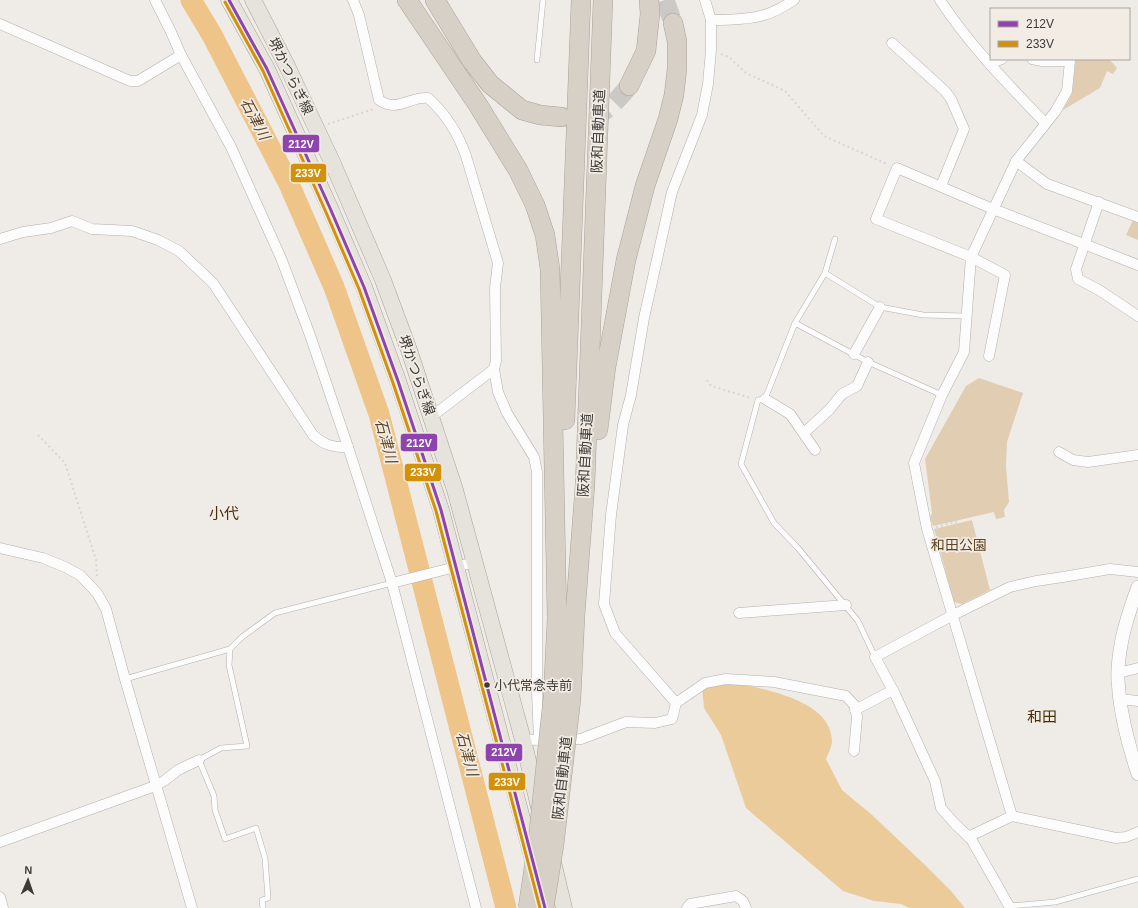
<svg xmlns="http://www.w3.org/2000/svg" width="1138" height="908" viewBox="0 0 1138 908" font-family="Arial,'Noto Sans JP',sans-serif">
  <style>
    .green { fill: #e1cdb2 }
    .forest { fill: #eccb9b }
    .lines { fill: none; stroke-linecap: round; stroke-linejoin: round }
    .river { stroke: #eec488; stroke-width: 21 }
    .motorway-tunnel { stroke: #cbc9c5; stroke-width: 19; stroke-dasharray: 19 10; stroke-linecap: butt }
    .service-casing { stroke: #b2b0ad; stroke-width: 6 }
    .minor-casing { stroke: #b2b0ad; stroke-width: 11 }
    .tertiary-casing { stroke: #b2b0ad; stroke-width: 14 }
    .primary-casing { stroke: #aaa297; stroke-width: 17 }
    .motorway-casing { stroke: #aaa297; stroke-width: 20 }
    .path { stroke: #d6d6d4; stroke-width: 2; stroke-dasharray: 2 3; stroke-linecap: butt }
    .service { stroke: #fdfcfc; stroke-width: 5 }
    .minor { stroke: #fdfcfc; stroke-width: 10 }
    .tertiary { stroke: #fdfcfc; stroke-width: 13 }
    .primary { stroke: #e6e2dc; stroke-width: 16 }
    .motorway { stroke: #d7d0c7; stroke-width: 19 }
    .motorway-bridge-casing { stroke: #aaa297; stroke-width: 20; stroke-linecap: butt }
    .motorway-bridge { stroke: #d7d0c7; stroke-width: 19 }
    .bus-1-casing { stroke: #f2ece5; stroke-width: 6 }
    .bus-2-casing { stroke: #f2ece5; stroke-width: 6 }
    .bus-1 { stroke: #8e44ad; stroke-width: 3 }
    .bus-2 { stroke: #d2910b; stroke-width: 3 }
    .bus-dot { fill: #3d3b38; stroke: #f2ece5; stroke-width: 1.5 }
    .labels { text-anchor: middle; stroke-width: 3.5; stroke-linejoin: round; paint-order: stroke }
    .bus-label { font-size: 13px; fill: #3d3b38; stroke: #f2ece5; text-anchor: start }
    .street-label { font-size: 14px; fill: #3d3b38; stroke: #f2ece5 }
    .park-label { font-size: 14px; fill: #5c4421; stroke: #f2ece5 }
    .water-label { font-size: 15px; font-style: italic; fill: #5e4523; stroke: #f2ece5 }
    .neighbourhood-label { font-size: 15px; fill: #462f0b; stroke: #f2ece5 }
    .line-badge { stroke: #f2ece5; stroke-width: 1.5 }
    .badge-label { font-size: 11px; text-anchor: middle; font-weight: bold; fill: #fff }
  </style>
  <rect width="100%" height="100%" fill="#efece8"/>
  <g class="green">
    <polygon points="1076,59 1109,59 1117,68 1113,74 1107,71 1100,88 1063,110 1072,94"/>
    <polygon points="1133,220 1138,222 1138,240 1126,235"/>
    <polygon points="979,378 1023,393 1007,442 1006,466 1009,502 1004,510 1005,517 996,519 994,512 933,526 930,517 932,513 925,459 966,386"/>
    <polygon points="972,520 990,590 962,604 954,602 934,529"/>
  </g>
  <path class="forest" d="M738 683C769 691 831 701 832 741 832 747 828 754 826 759L842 790 871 814 924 864 951 891 965 908H909L901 904 874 901 843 891 746 808 721 735 704 708 702 687Z"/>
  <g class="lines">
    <polyline class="river" points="191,0 212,35 289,184 334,287 379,414 506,908"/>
    <g class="motorway-tunnel">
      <polyline points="665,0 673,23"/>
      <path d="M561 117C599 119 604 116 629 86"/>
    </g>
    <defs>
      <g id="service">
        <polyline points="537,60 543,0"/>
        <polyline points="835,239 825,273 880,307 923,315 966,316"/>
        <polyline points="825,273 795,323 765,399 758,400 741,464 774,523 798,548 858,621 875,657"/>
        <polyline points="795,323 868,362 942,395"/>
        <polyline points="230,649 229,665 247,746 221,748 199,760 214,796 215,810 225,839 256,828 265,858 268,898 262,900 263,908"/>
        <polyline points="125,679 230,649 242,637 275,613 392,583"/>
        <polyline points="1009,906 1055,902 1138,879"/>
      </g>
      <g id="minor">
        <polyline points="155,0 171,32 181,55 231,147 281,258 310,335 348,447 392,583 476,908"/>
        <path d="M353 0 359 15 379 100C397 113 410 96 428 98 446 114 458 133 466 156L498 263 495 288 496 361 494 369 431 417"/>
        <path d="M940 0C970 46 1008 84 1045 123"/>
        <path d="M711 20C726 20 750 20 764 15 775 12 785 6 794 0"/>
        <polyline points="0,24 130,81 138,81 181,55"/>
        <polyline points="892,43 945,91 951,99 964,129 941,186"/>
        <polyline points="990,64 1002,59"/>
        <polyline points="1016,161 1047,184 1138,217"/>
        <polyline points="1099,202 1076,269 1078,279 1099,290 1138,316"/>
        <path d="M0 239 23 232 51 228 72 221 92 229 132 231 158 240 179 251 213 283 313 435C324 445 334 448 348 447"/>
        <polyline points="854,354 880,307"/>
        <polyline points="989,356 1005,275 971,257 876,219 897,168 993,209 1138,265"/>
        <polyline points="494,369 498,392 507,413 534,457 537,472 537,692 539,740"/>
        <polyline points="765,399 790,414 815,450"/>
        <polyline points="804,433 829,410 842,394 857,386 868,362"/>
        <polyline points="1059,452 1073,460 1088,462 1138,455"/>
        <polyline points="0,548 43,558 65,567 80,575 97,593 106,609 125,679 192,908"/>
        <polyline points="392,583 475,562"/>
        <polyline points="739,613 846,605"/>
        <polyline points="1118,673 1138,668"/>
        <polyline points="1120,699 1138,701"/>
        <polyline points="676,703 705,683 726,679 774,682 846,696 855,706 857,717 854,751"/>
        <polyline points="855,710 893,690"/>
        <polyline points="523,740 581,739 626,722 655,723 672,719 676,703 615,633 604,604 611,515 623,425 631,395 644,318 672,192 702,115 708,84 711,50 711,20 705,0"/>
        <polyline points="1012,816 927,529 914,463 942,395 964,352 971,257 1016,161 1055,112 1067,91 1070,61 1042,61 1032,59"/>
        <polyline points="968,837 1012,816 1116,838 1126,837 1138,832"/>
        <polyline points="0,842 155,786 164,781 178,770 199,760"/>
        <polyline points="0,897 3,908"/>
        <polyline points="1009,906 971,839 955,824 941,808 935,781 895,694 875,657 953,615 1010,587 1036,581 1063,577 1110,569 1138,572"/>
        <polyline points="687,908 690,904 736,896 743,901 746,908"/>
      </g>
      <path id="tertiary" d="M1138 587C1128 614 1119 642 1118 671 1117 678 1119 686 1119 693 1122 721 1129 747 1138 774"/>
      <g id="primary">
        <polyline points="229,0 267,69 330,208 364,287 398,381 441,510 534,864"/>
        <polyline points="253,0 288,68 333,164 383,280 409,350 455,490 523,740 539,807"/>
        <polyline points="553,862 564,908"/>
      </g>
      <g id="motorway">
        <polyline points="407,0 478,105 518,170 535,205 545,235 550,269 557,619"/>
        <polyline points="435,0 472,61 490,84 522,110 540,115 561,117"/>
        <polyline points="629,86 646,51 650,14 649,0"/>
        <polyline points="565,420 581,0"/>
        <polyline points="598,430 606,367 626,260 645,186 668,119 674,95 677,69 677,41 673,23"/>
        <polyline points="575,616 585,485 603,0"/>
      </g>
    </defs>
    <use href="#service" class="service-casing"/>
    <use href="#minor" class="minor-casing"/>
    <use href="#tertiary" class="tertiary-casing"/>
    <use href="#primary" class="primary-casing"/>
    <use href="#motorway" class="motorway-casing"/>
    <g class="path">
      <polyline points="721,54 729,57 746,73 785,91 824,136 887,164"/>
      <polyline points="328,124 374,109"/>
      <polyline points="707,380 711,386 751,398"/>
      <polyline points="38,435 65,463 96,560 97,578"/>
      <polyline points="936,527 956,522 957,528"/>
    </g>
    <use href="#service" class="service"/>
    <use href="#minor" class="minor"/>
    <use href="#tertiary" class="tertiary"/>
    <use href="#primary" class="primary"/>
    <use href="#motorway" class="motorway"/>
    <defs>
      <g id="motorway-bridge">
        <polyline points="528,908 538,840 553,698 557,619"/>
        <polyline points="544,908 554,845 571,699 575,616"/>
      </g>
    </defs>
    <use href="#motorway-bridge" class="motorway-bridge-casing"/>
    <use href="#motorway-bridge" class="motorway-bridge"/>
    <defs>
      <polyline id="bus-1" points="229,0 267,69 330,208 364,287 398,381 441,510 545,908"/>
      <polyline id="bus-2" points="225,2 263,71 325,210 359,289 393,383 436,511 540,908"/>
    </defs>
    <use href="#bus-1" class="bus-1-casing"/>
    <use href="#bus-2" class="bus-2-casing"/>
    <use href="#bus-1" class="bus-1"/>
    <use href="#bus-2" class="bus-2"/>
  </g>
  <circle class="bus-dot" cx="487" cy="685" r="3.5"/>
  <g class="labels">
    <g class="bus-label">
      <text x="494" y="690">小代常念寺前</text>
    </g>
    <g class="street-label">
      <text transform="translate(291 76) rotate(64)" y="5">堺かつらぎ線</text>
      <text transform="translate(598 131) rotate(-88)" y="5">阪和自動車道</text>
      <text transform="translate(417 375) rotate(71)" y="5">堺かつらぎ線</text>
      <text transform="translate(585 455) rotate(-87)" y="5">阪和自動車道</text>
      <text transform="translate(562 778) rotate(-84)" y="5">阪和自動車道</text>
    </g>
    <g class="park-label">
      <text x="959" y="550">和田公園</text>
    </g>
    <g class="water-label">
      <text transform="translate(255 119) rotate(62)" y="5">石津川</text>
      <text transform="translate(386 441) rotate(75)" y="5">石津川</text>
      <text transform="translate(467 754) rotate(75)" y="5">石津川</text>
    </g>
    <g class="neighbourhood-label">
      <text x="224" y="519">小代</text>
      <text x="1042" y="722">和田</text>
    </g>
  </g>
  <g class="line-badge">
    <rect x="282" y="134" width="38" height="19" rx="4" fill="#8e44ad"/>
    <rect x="290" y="163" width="37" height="20" rx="4" fill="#d2910b"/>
    <rect x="400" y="433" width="38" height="19" rx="4" fill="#8e44ad"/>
    <rect x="404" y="463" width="38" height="19" rx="4" fill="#d2910b"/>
    <rect x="485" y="743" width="38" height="19" rx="4" fill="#8e44ad"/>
    <rect x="488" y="772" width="38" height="19" rx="4" fill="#d2910b"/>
  </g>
  <g class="badge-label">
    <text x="301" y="148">212V</text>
    <text x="308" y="177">233V</text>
    <text x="419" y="447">212V</text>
    <text x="423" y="476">233V</text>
    <text x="504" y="756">212V</text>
    <text x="507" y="786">233V</text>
  </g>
  <rect x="990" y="8" width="140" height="52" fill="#f2ece5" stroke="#aaa5a0"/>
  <rect x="998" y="21" width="20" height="6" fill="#8e44ad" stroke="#aaa5a0"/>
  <text x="1026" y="28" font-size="12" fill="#3d3b38">212V</text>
  <rect x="998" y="41" width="20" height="6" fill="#d2910b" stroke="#aaa5a0"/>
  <text x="1026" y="48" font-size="12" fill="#3d3b38">233V</text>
  <g transform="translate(28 880) rotate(2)" stroke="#f2ece5" stroke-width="3" paint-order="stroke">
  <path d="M0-3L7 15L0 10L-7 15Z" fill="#3d3b38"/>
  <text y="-6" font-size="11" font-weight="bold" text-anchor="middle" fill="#3d3b38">N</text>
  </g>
</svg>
